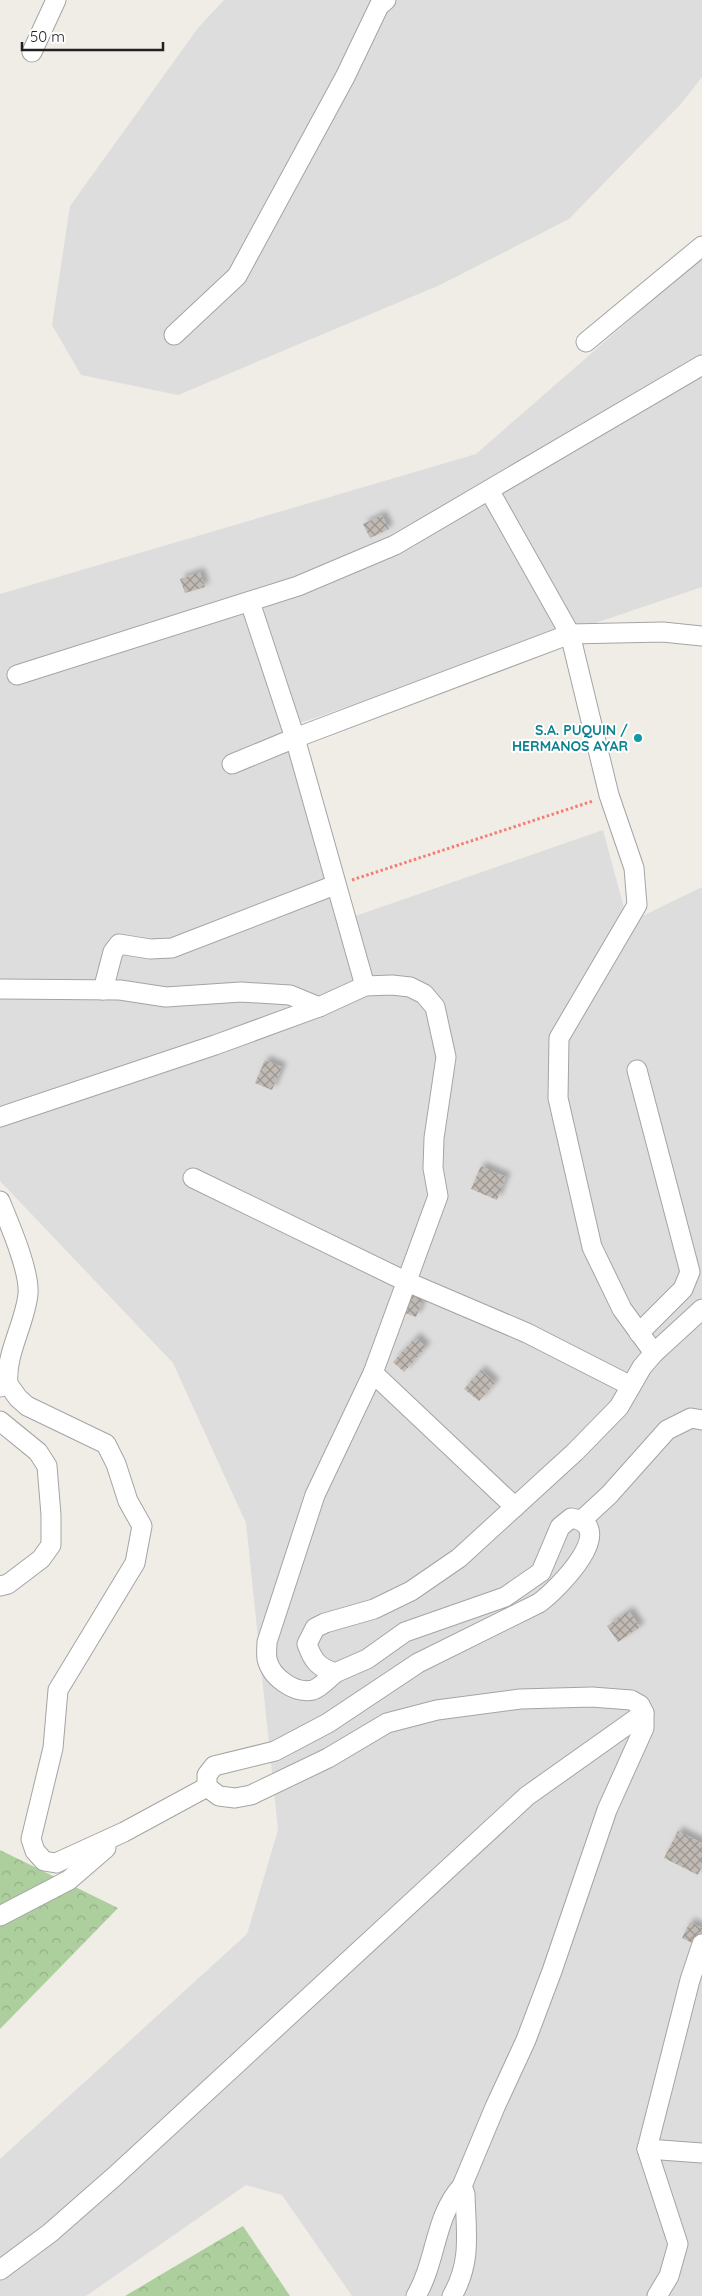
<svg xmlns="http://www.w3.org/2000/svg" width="702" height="2296" viewBox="0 0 702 2296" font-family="Quicksand,sans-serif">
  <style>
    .residential { fill: #dedddd }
    .forest { fill: url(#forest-crowns) }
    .building { fill: url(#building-cross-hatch); filter: url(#shadow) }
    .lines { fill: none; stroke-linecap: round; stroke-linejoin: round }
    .street-casing { stroke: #a4a4a4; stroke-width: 21 }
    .path { stroke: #f67d73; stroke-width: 3; stroke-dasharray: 2.5 2.5; stroke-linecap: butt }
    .street { stroke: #fff; stroke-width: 19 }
    .culture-dot { fill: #0f9aa8; stroke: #fff; stroke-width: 2 }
    .labels { text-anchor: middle; stroke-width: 4; stroke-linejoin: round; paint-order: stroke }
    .culture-label { font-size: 14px; font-weight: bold; fill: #0d838f; stroke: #fff; text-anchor: end }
  </style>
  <defs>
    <pattern id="forest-crowns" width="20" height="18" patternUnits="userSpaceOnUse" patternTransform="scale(1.25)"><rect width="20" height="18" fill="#adce9d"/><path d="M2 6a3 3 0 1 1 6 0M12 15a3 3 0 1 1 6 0" fill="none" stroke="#95b187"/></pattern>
    <pattern id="building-cross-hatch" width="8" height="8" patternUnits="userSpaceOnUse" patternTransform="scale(1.25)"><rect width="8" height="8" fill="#c1b9b3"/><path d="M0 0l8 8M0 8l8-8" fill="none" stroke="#9c9691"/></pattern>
    <filter id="shadow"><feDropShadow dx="4.5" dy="-4.5" stdDeviation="2.5" flood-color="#0004"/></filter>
  </defs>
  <rect width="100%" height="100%" fill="#f0ede7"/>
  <g class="residential">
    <polygon points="224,0 702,0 702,77 680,105 569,219 440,285 178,395 81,375 52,325 70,206 198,28"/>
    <polygon points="702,257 702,587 285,728 341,921 603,830 628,923 702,887 702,2296 352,2296 282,2195 246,2185 86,2296 0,2296 0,2159 247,1934 278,1830 246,1523 173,1363 0,1181 0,594 476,454"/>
  </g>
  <g class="forest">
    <polygon points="0,1850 118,1908 0,2029"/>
    <polygon points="243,2226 290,2296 125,2296"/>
  </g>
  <g class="building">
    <polygon points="382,515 389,529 370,538 363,524"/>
    <polygon points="200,572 205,587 185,593 180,579"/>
    <polygon points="265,1060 282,1067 272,1090 255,1083"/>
    <polygon points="481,1166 506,1177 497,1200 471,1189"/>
    <polygon points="410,1293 424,1298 416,1317 402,1312"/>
    <polygon points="416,1337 426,1347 404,1372 393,1362"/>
    <polygon points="481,1370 495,1383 479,1401 464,1389"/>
    <polygon points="629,1611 640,1627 618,1642 607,1626"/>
    <polygon points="678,1831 702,1843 702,1866 698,1875 664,1858"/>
    <polygon points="690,1922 702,1928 696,1945 682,1938"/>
  </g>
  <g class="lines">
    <defs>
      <g id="street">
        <polyline points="32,52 56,0"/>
        <polyline points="174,335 237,276 345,77 379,6 386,0"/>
        <polyline points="586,342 702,246"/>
        <polyline points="489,490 570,634 609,795 634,868 637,905 559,1038 558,1098 592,1247 622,1309 654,1353 702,1309"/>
        <polyline points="250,602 295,738 365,986"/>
        <polyline points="17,675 298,586 395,545 702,365"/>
        <polyline points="232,764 295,738 570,634 663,632 702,636"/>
        <polyline points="0,989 120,990 166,997 241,992 290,995 319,1007"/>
        <polyline points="103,990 113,952 119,944 150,949 172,948 335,885"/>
        <polyline points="637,1070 690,1272 683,1289 639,1333"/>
        <path d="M0 1117 215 1045 319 1007 365 986 392 985 410 987 424 994 435 1007 446 1057 434 1138 433 1168 438 1196 373 1373 315 1495 267 1642C267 1647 266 1654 267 1659 271 1677 294 1694 313 1690 320 1688 329 1678 335 1673"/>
        <polyline points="193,1178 405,1281 527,1333 631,1386"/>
        <path d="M0 1201C9 1223 30 1271 28 1294 25 1324 5 1354 8 1384"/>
        <polyline points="373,1373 515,1507"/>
        <polyline points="0,1387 8,1384 18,1398 27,1406 106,1444 116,1464 128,1501 142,1526 135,1563 58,1690 53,1748 31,1839 35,1851 44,1861 56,1863 124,1832 207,1787"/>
        <polyline points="0,1421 38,1452 47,1466 51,1515 51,1545 41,1559 8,1584 0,1586"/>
        <polyline points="582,1520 609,1495 667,1430 691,1418 702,1420"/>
        <polyline points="0,1916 69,1880 106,1848"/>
        <polyline points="647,2149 702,2153"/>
        <polyline points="0,2270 50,2233 115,2176 527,1796 644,1713"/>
        <path d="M416 2296C437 2260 434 2217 462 2186"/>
        <path d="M452 2296C472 2262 466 2232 465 2194L462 2186 495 2107 526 2040 552 1971 607 1810 644 1728V1713L640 1705 631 1700 592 1697 520 1699 437 1710 387 1723 328 1758 251 1795 235 1798 219 1796 207 1787V1775L214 1766 275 1751 328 1723 418 1663 539 1603C557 1590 621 1526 571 1518L560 1527 541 1572 505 1597 405 1632 367 1659 335 1673C318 1667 313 1661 307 1644L315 1628 325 1623 374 1609 411 1591 459 1558 575 1452 619 1407 642 1367 654 1353"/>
        <polyline points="657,2296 669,2276 678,2244 647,2149 690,1980 702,1944"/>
      </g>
    </defs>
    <use href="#street" class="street-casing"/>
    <polyline class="path" points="352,880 593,801"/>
    <use href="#street" class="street"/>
  </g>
  <circle class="culture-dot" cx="638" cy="738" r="5"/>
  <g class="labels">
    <g class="culture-label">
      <text x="628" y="735">S.A. PUQUIN /<tspan x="628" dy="16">HERMANOS AYAR</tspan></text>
    </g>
  </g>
  <path d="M22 42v8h141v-8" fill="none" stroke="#202020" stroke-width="2.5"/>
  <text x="30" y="42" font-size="15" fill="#202020" stroke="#ffffff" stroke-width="4" paint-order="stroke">50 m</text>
</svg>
